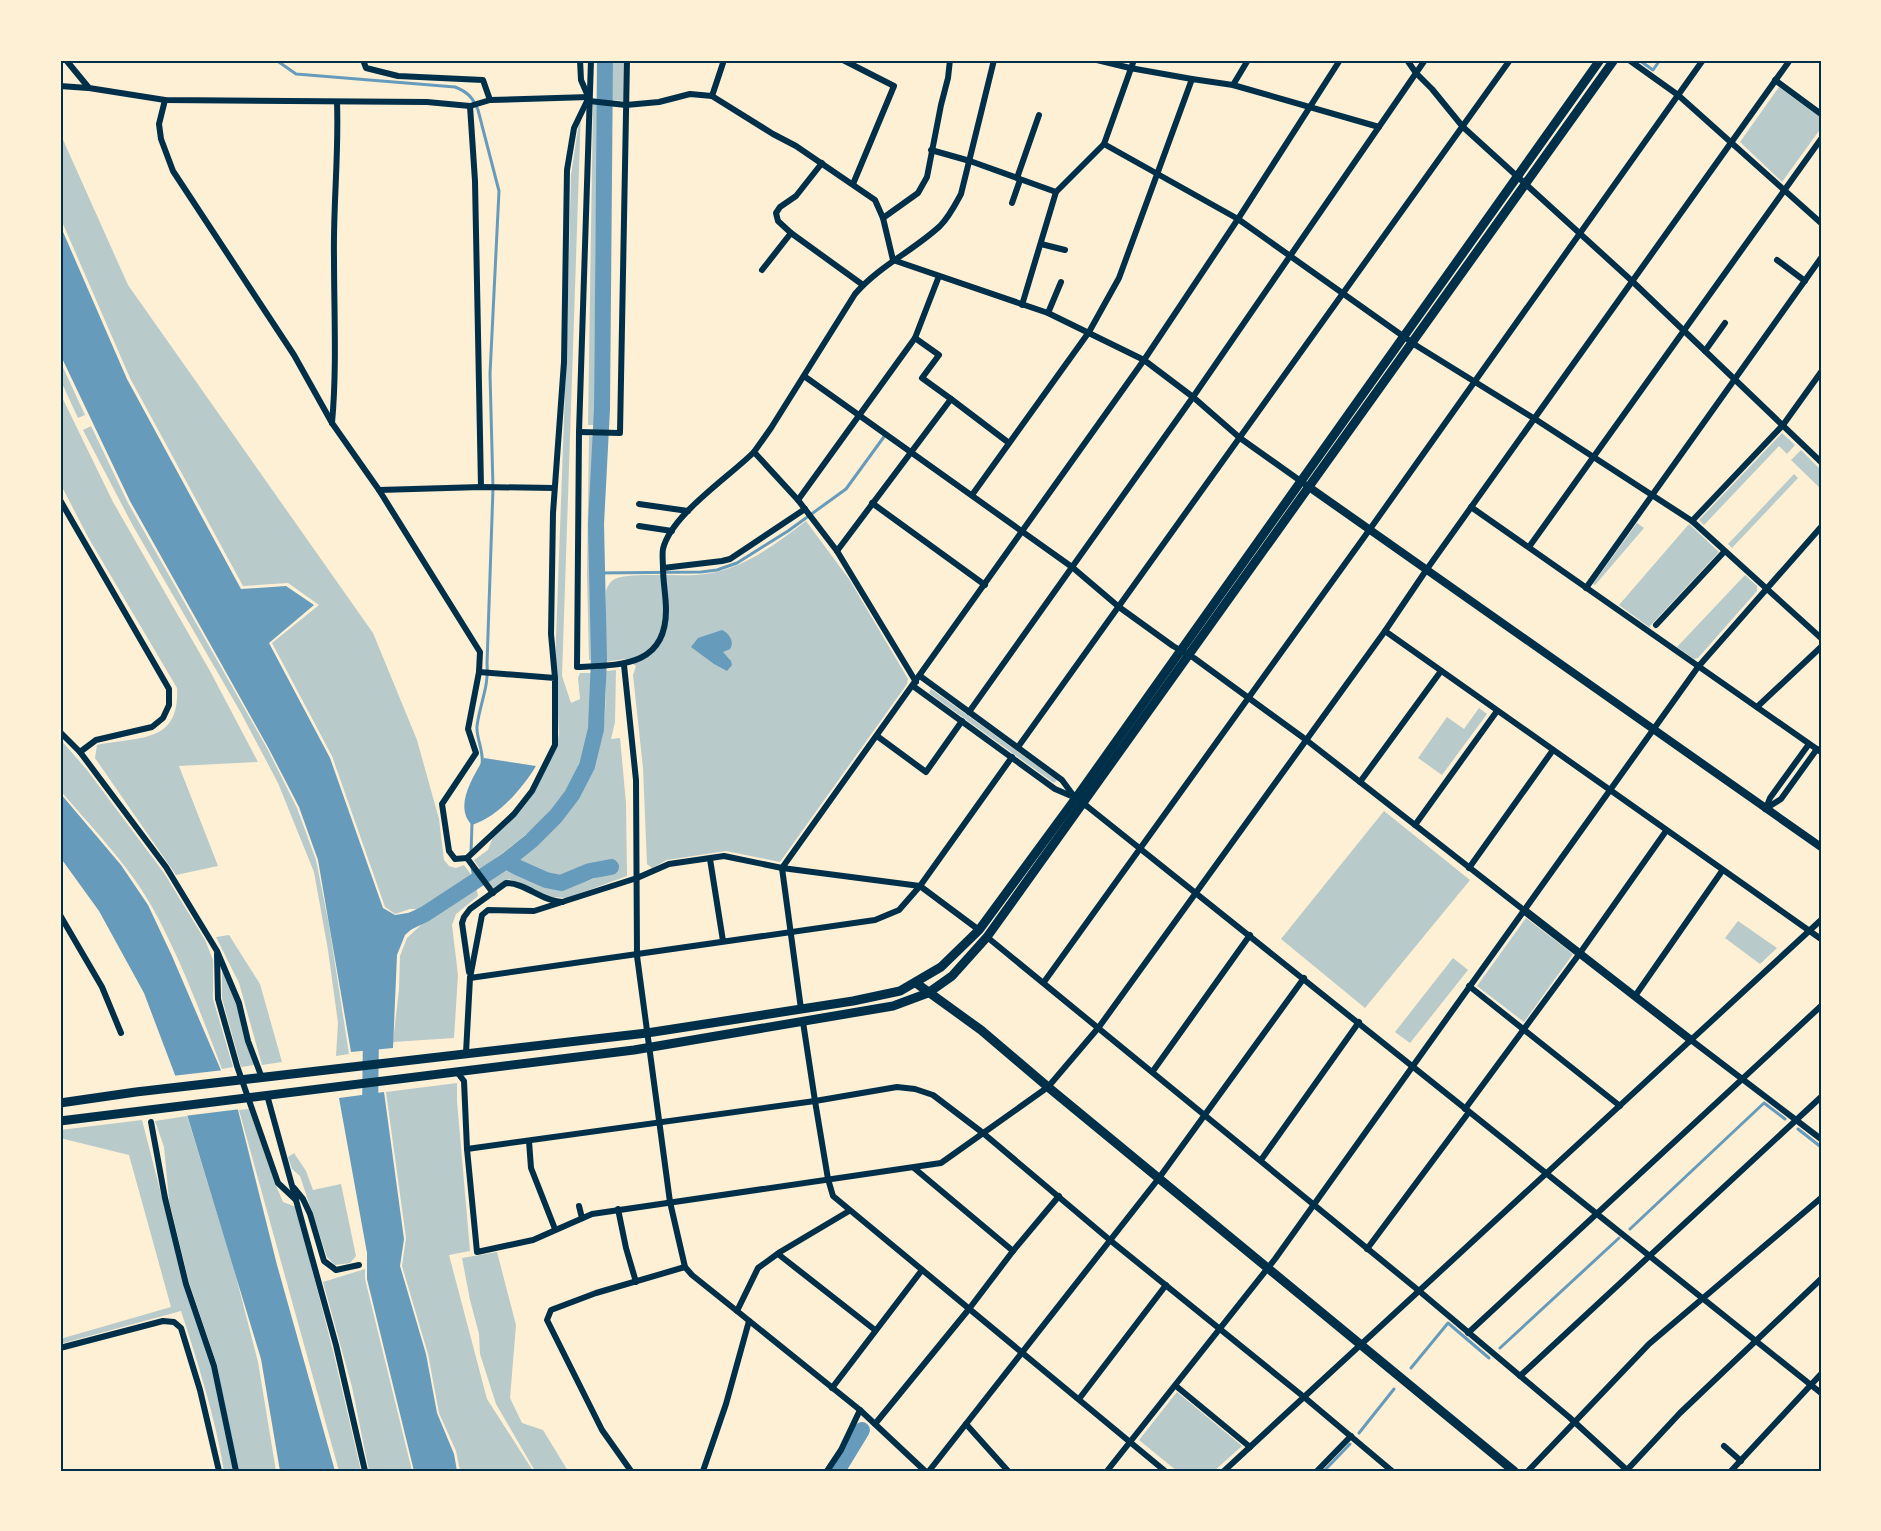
<svg xmlns="http://www.w3.org/2000/svg" width="1881" height="1531" viewBox="0 0 1881 1531" font-family="Roboto,sans-serif">
  <style>
    .green { fill: #b9caca }
    .water { fill: #669bbc }
    .pier { fill: #fdf0d5 }
    .lines { fill: none; stroke-linecap: round; stroke-linejoin: round }
    .stream { stroke: #669bbc; stroke-width: 3 }
    .river { stroke: #669bbc; stroke-width: 16 }
    .minor { stroke: #003049; stroke-width: 6 }
    .tertiary { stroke: #003049; stroke-width: 8 }
    .primary { stroke: #003049; stroke-width: 9 }
    .trunk { stroke: #003049; stroke-width: 9 }
    .neatline { fill: none; stroke: #003049; stroke-width: 2 }
  </style>
  <rect width="100%" height="100%" fill="#fdf0d5"/>
  <g class="green">
    <polygon points="613,60 625,60 624,101 612,100"/>
    <polygon points="1779,87 1821,118 1821,128 1782,182 1740,142"/>
    <polygon points="593,104 597,105 594,425 588,425"/>
    <path d="M581 109 562 676 571 703 580 699 578 678 580 673H592C591 696 591 719 586 742 574 800 527 837 480 869L474 860 488 850 493 837 516 815 557 745 559 733 555 666 567 337 571 175Z"/>
    <polygon points="60,133 128,285 373,633 417,740 439,819 444,860 449,866 456,868 464,865 473,877 426,909 410,909 395,914 385,907 332,756 272,643 319,605 288,583 243,586 130,378 60,217"/>
    <polygon points="60,361 85,415 78,418 60,379"/>
    <path d="M60 393 113 502 210 671 258 762 179 766 218 866 176 875 95 758 97 745C137 736 180 745 177 688L88 537 60 483Z"/>
    <polygon points="91,426 128,503 268,750 297,808 316,860 329,925 349,1054 336,1056 338,1023 328,950 314,872 299,835 278,783 241,713 133,526 83,430"/>
    <polygon points="1782,433 1795,445 1787,454 1779,446 1704,525 1699,520"/>
    <polygon points="589,436 594,437 592,573 595,660 589,660 587,573"/>
    <polygon points="1801,450 1821,470 1821,489 1791,460"/>
    <polygon points="1794,474 1798,478 1732,548 1728,544"/>
    <path d="M806 521 849 579 908 679 907 684 780 862 726 851 667 860 652 868 647 864 643 768 633 675 636 666 625 659 605 662 606 591C608 585 611 580 617 578 631 573 678 576 696 575 739 573 773 546 806 521Z"/>
    <polygon points="1637,523 1644,528 1595,585 1593,584"/>
    <polygon points="1689,524 1719,552 1649,627 1619,605"/>
    <polygon points="1745,575 1757,586 1757,591 1698,658 1694,659 1677,647"/>
    <path d="M616 670 615 722 611 739 620 738 626 803 627 876 567 898 552 897 509 879 493 888 488 881 502 871 511 870 553 888H566L617 871 614 863 563 879 547 877 514 862C566 822 600 780 605 712 606 699 606 684 606 671Z"/>
    <polygon points="931,689 1057,780 1054,783 929,693"/>
    <polygon points="1479,708 1487,714 1442,775 1418,758 1447,717 1464,729"/>
    <path d="M60 739 87 770 164 873 205 940 213 960V999L233 1067 222 1069C201 1014 180 957 151 905 127 863 91 827 60 790Z"/>
    <polygon points="1384,811 1470,880 1365,1008 1281,939"/>
    <polygon points="476,886 478,896 456,914 452,925 458,975 454,1038 393,1042 399,989 400,956 407,938 433,914"/>
    <polygon points="1526,918 1573,954 1524,1022 1477,986"/>
    <polygon points="1738,921 1777,948 1760,964 1725,938"/>
    <polygon points="229,935 260,984 282,1062 262,1065 239,983 216,937"/>
    <polygon points="1453,958 1468,970 1410,1043 1395,1032"/>
    <polygon points="222,972 225,972 238,1006 254,1065 241,1067 222,998"/>
    <polygon points="457,1083 457,1101 470,1251 449,1255 487,1399 533,1471 460,1471 456,1451 439,1413 428,1354 402,1266 406,1238 386,1092"/>
    <polygon points="249,1109 275,1183 283,1202 296,1207 333,1351 361,1471 339,1471 239,1110"/>
    <polygon points="187,1116 234,1269 258,1362 276,1471 238,1471 217,1365 189,1282 169,1200 164,1147 155,1121"/>
    <path d="M142 1120 184 1283 212 1367 234 1471H224C215 1417 198 1363 181 1311L60 1344V1339L171 1307 129 1155 60 1138V1130Z"/>
    <polygon points="294,1153 306,1171 313,1190 341,1184 356,1256 350,1263 335,1265 327,1257 300,1176 292,1169 288,1157"/>
    <polygon points="497,1252 516,1325 510,1398 522,1423 543,1430 568,1471 535,1471 496,1404 480,1354 479,1334 470,1300 462,1258"/>
    <polygon points="365,1269 365,1279 412,1471 369,1471 352,1387 323,1282"/>
    <polygon points="1177,1392 1242,1446 1214,1471 1177,1471 1139,1440"/>
  </g>
  <g class="water">
    <polygon points="599,60 612,60 611,100 597,99"/>
    <polygon points="60,225 127,379 241,589 286,586 314,605 269,643 330,758 383,908 395,915 420,911 423,919 405,935 397,955 393,1048 351,1052 318,860 299,807 269,749 130,501 60,354"/>
    <path d="M722 630C729 633 735 642 730 649L723 652 731 661 732 665 727 671 714 664 691 647 698 638Z"/>
    <path d="M484 758 536 766C522 789 498 817 472 825 453 806 474 776 484 758Z"/>
    <polygon points="60,793 121,865 148,905 172,956 238,1110 277,1265 335,1471 280,1471 261,1359 175,1075 144,993 99,911 60,857"/>
    <polygon points="384,1092 404,1239 400,1266 426,1354 437,1413 454,1454 457,1471 414,1471 367,1279 367,1253 339,1098"/>
  </g>
  <polygon class="pier" points="224,1070 241,1109 184,1116 172,1076"/>
  <g class="lines">
    <g class="stream">
      <path d="M276 60 296 74 455 87C468 92 473 98 478 110L499 191 490 374 493 488 487 664C489 687 480 703 477 726 476 738 484 751 482 764"/>
      <polyline points="1639,60 1653,70 1660,60"/>
      <polyline points="597,573 701,572 717,570 737,563 788,531 846,489 886,434"/>
      <polyline points="471,853 472,824"/>
      <polyline points="472,868 475,881"/>
      <polyline points="1798,1129 1821,1147"/>
      <polyline points="1630,1229 1764,1103 1785,1119"/>
      <polyline points="1500,1348 1619,1238"/>
      <polyline points="1411,1368 1448,1323 1489,1358"/>
      <polyline points="1359,1433 1394,1389"/>
      <polyline points="1324,1471 1350,1444"/>
    </g>
    <g class="river">
      <polyline points="506,861 519,868 546,880 561,883 590,871 611,867"/>
      <polyline points="402,925 425,914 506,861 531,841 556,816 572,795 587,766 596,729 599,658 596,524 602,409 605,60"/>
      <polyline points="370,1117 371,1028"/>
      <polyline points="837,1471 862,1430"/>
    </g>
    <g class="minor">
      <polyline points="66,60 89,88 165,100 427,102 470,106 490,100 589,97"/>
      <polyline points="363,60 366,68 398,76 483,80 490,100"/>
      <polyline points="580,60 581,80 588,96"/>
      <path d="M591 60 579 432 577 667C620 665 666 667 666 610 666 596 663 582 663 568L722 561 730 559 805 509"/>
      <polyline points="843,60 894,86 853,184"/>
      <polyline points="1097,60 1130,68 1192,79"/>
      <polyline points="1134,60 1104,144 1238,219 1417,346 1535,419 1692,521 1821,638"/>
      <polyline points="1407,60 1416,73 1432,89 1463,127 1632,281 1821,462"/>
      <polyline points="1629,60 1678,95 1821,223"/>
      <polyline points="1775,80 1821,114"/>
      <polyline points="1233,85 1248,60"/>
      <polyline points="60,86 88,88"/>
      <polyline points="712,96 724,60"/>
      <polyline points="165,100 159,124 161,139 173,171 294,355 332,423 379,490 480,652 479,672"/>
      <polyline points="589,101 626,105 659,102 690,94 712,96 773,134 796,146 875,200 883,218 893,260"/>
      <polyline points="470,106 475,181 481,487"/>
      <polyline points="931,150 970,161 1056,192"/>
      <polyline points="1017,178 1039,115"/>
      <polyline points="1012,203 1020,180"/>
      <polyline points="883,218 918,193 927,177 941,105 948,78 950,60"/>
      <polyline points="791,233 778,221 776,213 780,207 796,196 822,163"/>
      <polyline points="1041,244 1065,250"/>
      <polyline points="893,260 1048,313 1144,360 1193,397 1240,438 1309,487"/>
      <polyline points="1777,260 1805,281"/>
      <polyline points="762,270 791,233 863,285"/>
      <polyline points="1022,305 1056,192 1104,144"/>
      <polyline points="1048,313 1061,282"/>
      <polyline points="915,338 939,355 922,378 951,399"/>
      <polyline points="1705,351 1725,323"/>
      <polyline points="804,376 1072,567 1119,607 1173,646 1194,658 1305,739 1525,911"/>
      <path d="M332 423C337 368 334 313 334 258 333 206 339 154 337 102"/>
      <polyline points="579,432 620,433 627,60"/>
      <polyline points="379,490 481,487 554,488"/>
      <polyline points="972,495 1089,332 1119,278 1192,79 1233,85 1379,127"/>
      <polyline points="60,500 169,689 169,705 163,718 152,727 96,740 80,752"/>
      <polyline points="798,500 915,338 939,276"/>
      <polyline points="872,503 985,585"/>
      <polyline points="639,504 688,511"/>
      <polyline points="1471,507 1821,752"/>
      <polyline points="1692,521 1783,425 1821,372"/>
      <polyline points="639,526 672,531"/>
      <polyline points="1529,547 1821,139"/>
      <polyline points="837,551 951,399 1009,443"/>
      <path d="M663 568C663 562 662 554 663 549 671 515 729 477 754 452"/>
      <polyline points="1586,588 1821,258"/>
      <polyline points="1656,625 1724,552"/>
      <polyline points="1385,631 1821,939"/>
      <polyline points="624,665 636,780 637,956 670,1202 685,1267 692,1275 737,1311 758,1268 780,1252 849,1211"/>
      <polyline points="920,676 1062,780 1073,795"/>
      <polyline points="555,678 479,672 468,729 476,753 442,804 449,851 455,859 467,858 514,814 532,791 555,745 555,678 551,634 553,513 564,362 567,170 574,128 589,97"/>
      <path d="M916 682 837 551 798 500 754 452 771 428 855 294C879 266 913 251 940 226 949 217 955 205 961 194L994 60"/>
      <polyline points="913,686 1055,789 1076,798 1088,807 1821,1393"/>
      <polyline points="1757,707 1821,647"/>
      <polyline points="969,712 1193,397 1425,60"/>
      <polyline points="60,732 80,752 166,867 217,951 239,1003 248,1041 262,1078"/>
      <polyline points="877,736 926,772 962,721"/>
      <polyline points="1018,747 1510,60"/>
      <polyline points="1360,782 1441,671"/>
      <polyline points="1766,808 1770,798 1809,744"/>
      <polyline points="1765,809 1781,799 1817,749"/>
      <polyline points="1415,825 1497,711"/>
      <polyline points="467,858 493,893"/>
      <polyline points="710,859 723,941"/>
      <polyline points="1469,868 1553,750"/>
      <polyline points="60,915 102,987 121,1033"/>
      <polyline points="987,937 1418,1290 1569,1417 1628,1471"/>
      <polyline points="217,954 218,999 237,1066 278,1183 296,1200"/>
      <path d="M469 972 462 923 464 917 470 909 506 883C525 883 542 901 562 902"/>
      <polyline points="470,978 875,920 899,910 920,886 1012,757"/>
      <polyline points="1044,982 1370,529 1703,60"/>
      <polyline points="1469,986 1620,1106"/>
      <polyline points="1635,996 1722,871"/>
      <polyline points="801,1009 782,868 1144,360 1238,219 1340,60"/>
      <polyline points="803,1022 815,1101 897,1087 915,1089 933,1095 983,1133 1111,1241 1304,1397 1224,1471"/>
      <polyline points="1691,1040 1821,1139"/>
      <polyline points="466,1053 470,978 482,915 488,910 534,911 637,878 669,864 724,856 782,868 920,886 979,930"/>
      <polyline points="1153,1071 1250,935"/>
      <polyline points="457,1072 464,1081 467,1149 477,1252 533,1240 592,1214 941,1163 1048,1087 1099,1027 1385,631 1427,569 1790,60"/>
      <polyline points="267,1095 336,1345 365,1471"/>
      <polyline points="1465,1109 1580,953 1666,831"/>
      <polyline points="151,1122 165,1198 186,1284 214,1366 236,1471"/>
      <polyline points="529,1141 531,1168 555,1229"/>
      <polyline points="467,1149 815,1101 828,1179 833,1196 1165,1471"/>
      <polyline points="1261,1160 1359,1022"/>
      <polyline points="914,1168 1013,1251"/>
      <polyline points="294,1188 303,1199 310,1214 324,1261 336,1270 359,1265"/>
      <polyline points="579,1206 582,1218"/>
      <polyline points="618,1209 626,1248 636,1282"/>
      <polyline points="1367,1249 1469,1112"/>
      <polyline points="778,1254 875,1330"/>
      <polyline points="737,1311 860,1410 925,1471"/>
      <polyline points="1468,1333 1821,1006"/>
      <polyline points="60,1348 163,1321 174,1322 181,1328 200,1390 219,1471"/>
      <polyline points="1520,1376 1821,1097"/>
      <polyline points="1176,1386 1250,1447"/>
      <polyline points="832,1388 922,1270"/>
      <polyline points="1079,1399 1166,1285"/>
      <polyline points="875,1424 969,1309 1013,1251 1059,1196"/>
      <polyline points="966,1424 1008,1471"/>
      <polyline points="1724,1446 1741,1461"/>
      <polyline points="1627,1470 1680,1413 1821,1279"/>
      <polyline points="631,1471 602,1430 547,1320 551,1310 596,1293 685,1267"/>
      <polyline points="703,1471 726,1404 749,1321"/>
      <polyline points="827,1471 841,1450 860,1410"/>
      <polyline points="929,1471 1159,1178 1304,978"/>
      <polyline points="1107,1471 1275,1259 1698,667 1821,527"/>
      <polyline points="1317,1471 1351,1436"/>
      <polyline points="1392,1471 1304,1397 1821,920"/>
      <polyline points="1528,1471 1649,1344 1821,1198"/>
      <polyline points="1731,1471 1821,1374"/>
    </g>
    <g class="tertiary">
      <polyline points="1309,487 1821,847"/>
      <polyline points="1525,911 1691,1040"/>
    </g>
    <polyline class="primary" points="916,983 981,1030 1048,1087 1514,1471"/>
    <g class="trunk">
      <polyline points="60,1103 136,1092 647,1033 853,1001 900,991 941,967 979,930 1076,798 1600,60"/>
      <polyline points="60,1121 634,1050 893,1006 928,993 952,976 987,937 1614,60"/>
    </g>
  </g>
  <rect width="1881" height="1531" fill="none" stroke="#fdf0d5" stroke-width="123"/>
  <rect x="62" y="62" width="1758" height="1408" class="neatline"/>
</svg>
